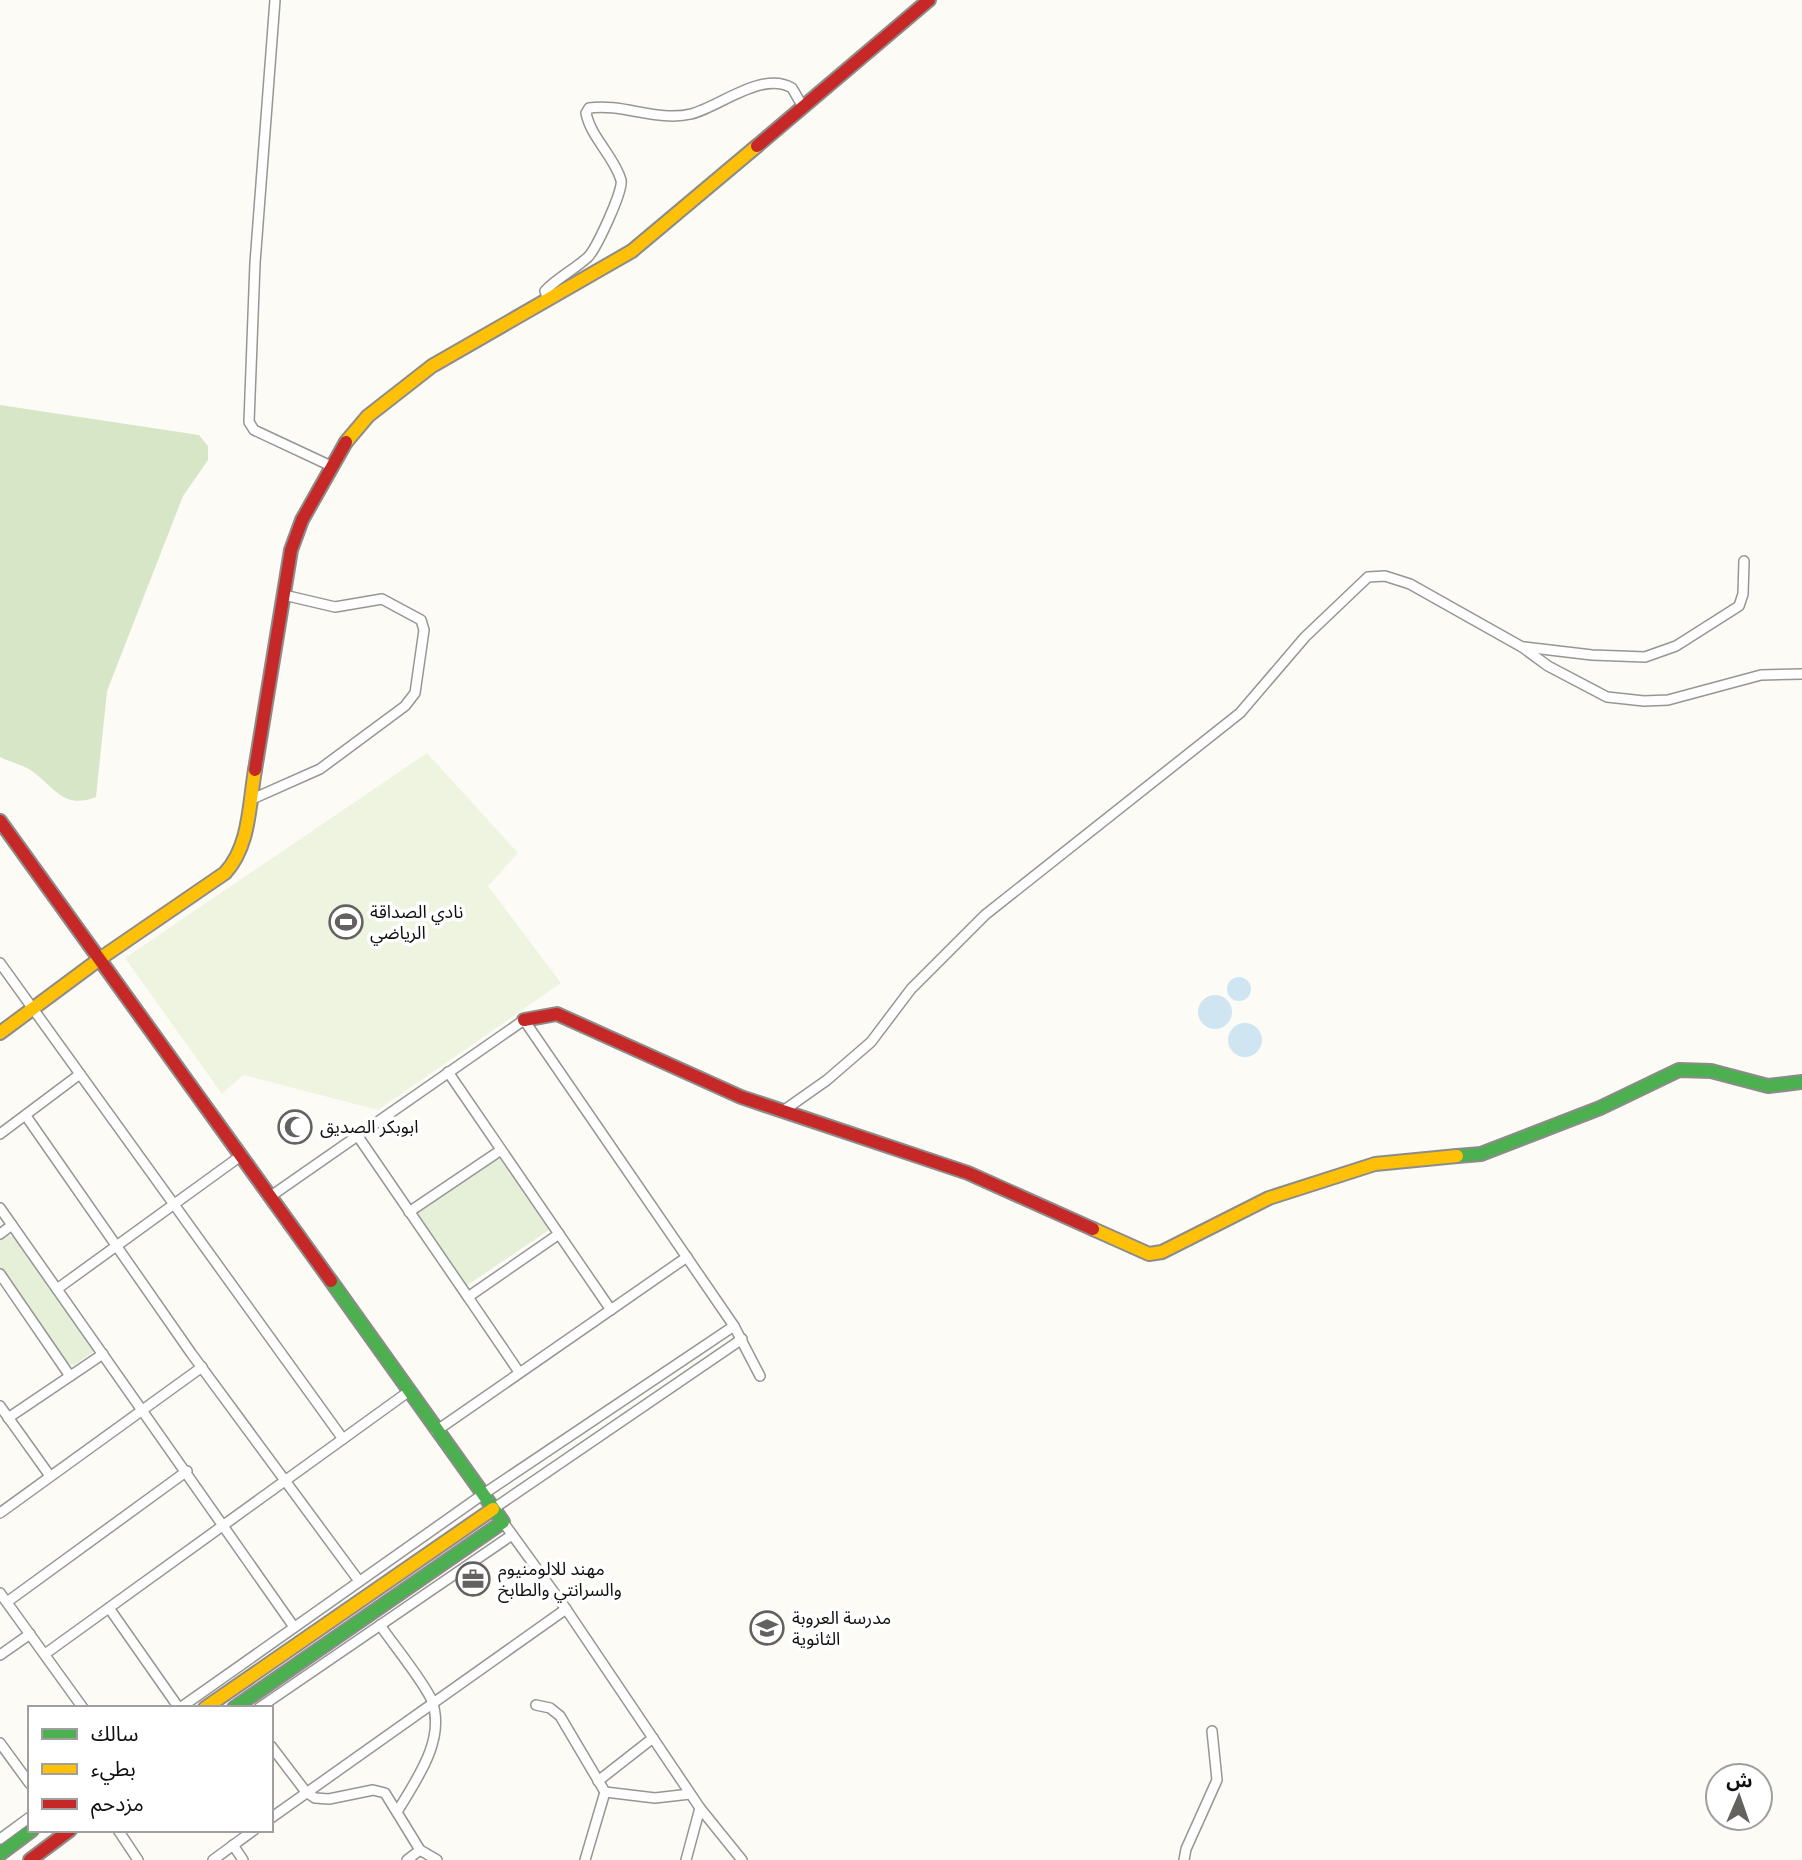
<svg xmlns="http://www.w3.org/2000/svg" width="1802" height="1860" viewBox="0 0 1802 1860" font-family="'Source Serif 4','Noto Sans Arabic',serif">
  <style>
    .green { fill: #e6efd8 }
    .forest { fill: #d7e6c7 }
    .pitch { fill: #eff4e1 }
    .water { fill: #cfe6f2 }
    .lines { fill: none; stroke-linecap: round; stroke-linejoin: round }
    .street-casing { stroke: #969694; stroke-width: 12 }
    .fast-casing { stroke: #8d8c8a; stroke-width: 16 }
    .slow-casing { stroke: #8d8c8a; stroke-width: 16 }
    .jam-casing { stroke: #8d8c8a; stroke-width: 16 }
    .street { stroke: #fffefe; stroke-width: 9 }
    .fast { stroke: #4caf50; stroke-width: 12 }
    .slow { stroke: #ffc107; stroke-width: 12 }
    .jam { stroke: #c62828; stroke-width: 12 }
    .labels { text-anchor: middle; stroke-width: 7; stroke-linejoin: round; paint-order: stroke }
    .poi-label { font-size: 18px; fill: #101010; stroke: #fff; text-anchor: start }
  </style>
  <rect width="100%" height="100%" fill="#fcfbf6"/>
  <g class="green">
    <polygon points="498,1156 549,1230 466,1286 416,1213"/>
    <polygon points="4,1233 17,1239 93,1346 93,1352 74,1365 67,1363 0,1269 0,1236"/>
  </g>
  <path class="forest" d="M0 405 199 435 208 446V460L183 496 107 691 96 797C64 810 54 787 32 771 23 765 10 762 0 757Z"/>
  <polygon class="pitch" points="427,753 518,853 488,886 561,983 378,1110 243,1075 222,1094 125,958"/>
  <g class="water">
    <circle cx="1239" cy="989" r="12"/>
    <circle cx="1215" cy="1012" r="17"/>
    <circle cx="1245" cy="1040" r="17"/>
  </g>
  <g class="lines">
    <defs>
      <g id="street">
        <polyline points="275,0 255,263 249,422 254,430 331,466"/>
        <path d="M548 300 545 291 549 287C561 276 576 268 588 257 596 249 624 190 621 180 614 156 591 138 586 113L589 108C622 103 658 122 691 114 719 107 763 70 792 88L803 107"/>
        <polyline points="1524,647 1592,655 1645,657 1676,646 1739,606 1743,594 1744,561"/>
        <polyline points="250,800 320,769 405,706 415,693 424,630 421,620 382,599 335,607 284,595"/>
        <polyline points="0,963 343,1439"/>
        <polyline points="448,1072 611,1310"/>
        <polyline points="783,1111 827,1080 871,1042 911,989 985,915 1240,713 1305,637 1368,577 1385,576 1410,584 1522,647 1548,666 1607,697 1644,701 1668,700 1761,675 1802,674"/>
        <polyline points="26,1116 191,1353 359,1581"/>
        <polyline points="0,1134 80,1074"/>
        <polyline points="357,1135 468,1297 559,1234"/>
        <polyline points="271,1196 524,1020 734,1326 760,1376"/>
        <polyline points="0,1208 294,1627"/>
        <polyline points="409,1212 501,1150"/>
        <polyline points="0,1234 12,1225"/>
        <polyline points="0,1274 70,1376"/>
        <polyline points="57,1289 242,1155"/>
        <polyline points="468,1297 519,1372"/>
        <polyline points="0,1406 50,1476"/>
        <polyline points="8,1418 103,1354"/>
        <polyline points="436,1431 687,1257"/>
        <polyline points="493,1509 742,1339"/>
        <polyline points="0,1513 202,1367"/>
        <polyline points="503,1522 566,1609 700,1808 742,1860"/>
        <polyline points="0,1593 83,1708"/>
        <polyline points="7,1602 187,1471"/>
        <polyline points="109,1608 179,1708"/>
        <path d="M380 1625C392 1643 425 1683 432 1701 446 1740 416 1780 397 1812"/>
        <polyline points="45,1654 408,1392"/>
        <polyline points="0,1655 30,1634"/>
        <polyline points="536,1705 550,1708 560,1716 605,1792"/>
        <polyline points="180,1708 482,1495 734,1326"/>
        <polyline points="259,1708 512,1535"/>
        <polyline points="0,1743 30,1784"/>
        <polyline points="271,1746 306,1792 315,1798 329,1799 373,1790 385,1793 420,1850 437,1860"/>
        <polyline points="598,1781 653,1738"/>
        <polyline points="271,1818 566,1609"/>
        <polyline points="118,1830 138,1860"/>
        <polyline points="0,1839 30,1817"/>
        <polyline points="233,1845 243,1860"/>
        <polyline points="213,1860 254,1830"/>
        <polyline points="407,1860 420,1850"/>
        <polyline points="585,1860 605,1792 655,1798 690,1794"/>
        <polyline points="686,1860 700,1808"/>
        <polyline points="1184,1860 1186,1849 1217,1780 1212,1731"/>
      </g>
      <g id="fast">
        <polyline points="1457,1156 1481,1154 1600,1108 1679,1070 1711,1071 1768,1086 1802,1082"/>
        <polyline points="234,1708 503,1522 331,1281"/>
        <polyline points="0,1854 32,1830"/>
      </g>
      <g id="slow">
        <polyline points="346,442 368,416 432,366 632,251 757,146"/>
        <path d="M0 1033 101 958 225 873C250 846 249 805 255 770"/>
        <polyline points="1093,1229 1149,1254 1162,1252 1269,1198 1375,1164 1457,1156"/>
        <polyline points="205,1708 493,1509"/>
      </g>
      <g id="jam">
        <polyline points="757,146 929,0"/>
        <polyline points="255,770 291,550 302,520 346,442"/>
        <polyline points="0,821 331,1281"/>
        <polyline points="524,1020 557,1014 741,1097 968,1173 1093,1229"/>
        <polyline points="30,1860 70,1830"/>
      </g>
    </defs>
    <use href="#street" class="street-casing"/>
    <use href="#fast" class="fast-casing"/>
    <use href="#slow" class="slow-casing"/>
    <use href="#jam" class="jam-casing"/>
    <use href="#street" class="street"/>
    <use href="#fast" class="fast"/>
    <use href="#slow" class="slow"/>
    <use href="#jam" class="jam"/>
  </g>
  <defs>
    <symbol id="stadium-ring" viewBox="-11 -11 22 22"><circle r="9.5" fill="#fff" stroke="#636260" stroke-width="1.5"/><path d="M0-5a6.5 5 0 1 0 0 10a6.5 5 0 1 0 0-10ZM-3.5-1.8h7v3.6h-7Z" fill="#636260"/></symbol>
    <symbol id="mosque-ring" viewBox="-11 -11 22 22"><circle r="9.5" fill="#fff" stroke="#636260" stroke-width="1.5"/><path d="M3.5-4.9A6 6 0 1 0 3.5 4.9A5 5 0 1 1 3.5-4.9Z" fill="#636260"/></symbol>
    <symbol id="office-ring" viewBox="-11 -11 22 22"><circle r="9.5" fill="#fff" stroke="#636260" stroke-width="1.5"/><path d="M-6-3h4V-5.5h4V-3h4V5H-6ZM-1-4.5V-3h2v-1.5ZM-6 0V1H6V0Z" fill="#636260"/></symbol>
    <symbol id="school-ring" viewBox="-11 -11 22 22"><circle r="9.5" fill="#fff" stroke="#636260" stroke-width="1.5"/><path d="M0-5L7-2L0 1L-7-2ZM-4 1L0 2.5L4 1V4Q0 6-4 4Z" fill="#636260"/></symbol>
  </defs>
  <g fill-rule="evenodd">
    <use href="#stadium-ring" x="327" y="903" width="38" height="38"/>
    <use href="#mosque-ring" x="276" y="1108" width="38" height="38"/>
    <use href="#office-ring" x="454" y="1560" width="38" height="38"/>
    <use href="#school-ring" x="748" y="1609" width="38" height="38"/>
  </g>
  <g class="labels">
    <g class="poi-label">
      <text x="370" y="918">نادي الصداقة<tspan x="370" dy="21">الرياضي</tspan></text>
      <text x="320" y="1133">ابوبكر الصديق</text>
      <text x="498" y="1575">مهند للالومنيوم<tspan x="498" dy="21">والسرانتي والطابخ</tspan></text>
      <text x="792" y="1624">مدرسة العروبة<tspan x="792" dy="21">الثانوية</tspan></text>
    </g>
  </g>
  <rect x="28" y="1706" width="245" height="126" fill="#ffffff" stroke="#9f9f9f" stroke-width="2"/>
  <rect x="42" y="1729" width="35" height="10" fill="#4caf50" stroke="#9f9f9f" stroke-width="2"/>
  <text x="91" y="1741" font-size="21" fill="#101010">سالك</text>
  <rect x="42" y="1764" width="35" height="10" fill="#ffc107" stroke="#9f9f9f" stroke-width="2"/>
  <text x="91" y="1776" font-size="21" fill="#101010">بطيء</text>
  <rect x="42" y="1799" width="35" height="10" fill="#c62828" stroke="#9f9f9f" stroke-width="2"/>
  <text x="91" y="1811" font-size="21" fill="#101010">مزدحم</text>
  <g transform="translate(1739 1797) rotate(2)"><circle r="33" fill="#ffffff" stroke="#9f9f9f" stroke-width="2"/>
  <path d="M0-5L12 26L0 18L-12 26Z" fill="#636260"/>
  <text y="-10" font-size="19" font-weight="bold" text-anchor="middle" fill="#101010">ش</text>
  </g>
</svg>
